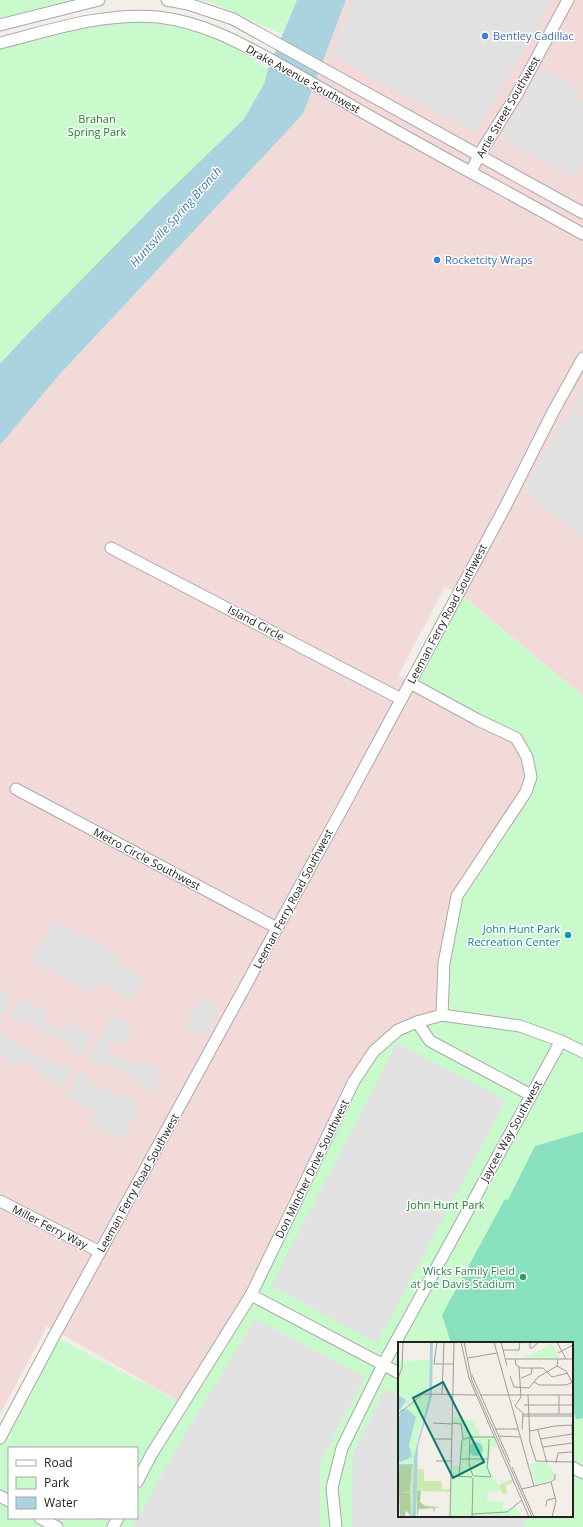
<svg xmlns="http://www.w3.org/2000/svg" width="583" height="1527" viewBox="0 0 583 1527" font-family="'Open Sans',sans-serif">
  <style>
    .commercial { fill: #f2dad9 }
    .park { fill: #c8facc; fill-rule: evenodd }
    .pitch { fill: #88e0be }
    .parking { fill: #e2e2e2 }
    .water { fill: #aad3df }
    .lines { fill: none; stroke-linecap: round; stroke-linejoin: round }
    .minor-casing { stroke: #a9a9a9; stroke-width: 13 }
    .minor { stroke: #fff; stroke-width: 11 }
    .shop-dot { fill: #3f7fe0; stroke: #fff; stroke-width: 1.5 }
    .culture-dot { fill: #0f9aa8; stroke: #fff; stroke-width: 1.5 }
    .leisure-dot { fill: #2e9e5b; stroke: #fff; stroke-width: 1.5 }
    .labels { text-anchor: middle; stroke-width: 3; stroke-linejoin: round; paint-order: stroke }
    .shop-label { font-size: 11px; fill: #366cbe; stroke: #fff; text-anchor: start }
    .street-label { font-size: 11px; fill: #222; stroke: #fff }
    .park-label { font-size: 11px; fill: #0c8416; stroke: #fff }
    .culture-label { font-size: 11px; fill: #0d838f; stroke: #fff; text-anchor: end }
    .leisure-label { font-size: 11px; fill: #27864d; stroke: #fff; text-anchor: end }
    .water-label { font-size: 12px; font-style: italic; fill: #4a7aab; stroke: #fff }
    .inset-river { fill: none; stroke: #aad3df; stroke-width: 2 }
    .inset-road { fill: none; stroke: #9f9d99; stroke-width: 1 }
    .view { fill: #0f766e; fill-opacity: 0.15; stroke: #0f766e; stroke-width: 2 }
    .inset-edge { fill: none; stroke: #222; stroke-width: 2 }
  </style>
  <rect width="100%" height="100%" fill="#f2efe9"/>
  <polygon class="commercial" points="346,0 583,0 583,696 459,593 445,587 398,676 478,720 516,738 531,777 442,1015 251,1295 184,1404 47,1326 0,1414 0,445 60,374 303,114"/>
  <g class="park">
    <polygon points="0,0 74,0 0,18"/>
    <polygon points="196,0 297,0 282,34 213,3"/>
    <path d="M141 21C163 25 187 27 208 35 229 43 249 57 268 69L265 82 244 119 20 342 0 364V49L103 24Z"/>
    <path d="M458 593 583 696V1527H0V1438L54 1336 184 1404 251 1295 354 1081 398 1030 442 1015 457 896 531 777 516 738 410 683ZM399 1343H572V1516H399ZM9 1448H137V1518H9Z"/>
  </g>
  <polygon class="pitch" points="583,1132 583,1418 576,1419 572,1405 572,1343 451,1343 442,1315 505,1199 508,1200 535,1146"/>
  <g class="parking">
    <polygon points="353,0 552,0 476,133 332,56"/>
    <polygon points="541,68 581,90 577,98 583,102 583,164 576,177 501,139"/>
    <polygon points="583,386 583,410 572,405"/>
    <polygon points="570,409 583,415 583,538 524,490"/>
    <polygon points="53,921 119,953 114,962 143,978 131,1000 99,983 94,994 32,961"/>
    <polygon points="0,989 13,995 3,1015 0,1013"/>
    <polygon points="20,998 47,1011 43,1021 62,1031 66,1022 92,1035 82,1056 72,1051 74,1046 21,1020 19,1023 10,1018"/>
    <polygon points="201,998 220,1008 203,1038 184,1028"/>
    <polygon points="111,1015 133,1026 123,1046 111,1040 106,1051 133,1065 136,1058 163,1072 152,1093 138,1085 139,1081 101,1061 98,1065 88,1060"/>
    <polygon points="1,1031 10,1035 9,1039 61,1066 63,1063 72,1068 63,1087 32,1071 35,1066 23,1060 20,1066 0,1056"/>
    <polygon points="397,1043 506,1100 377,1343 271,1286"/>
    <polygon points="79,1070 90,1076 88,1080 121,1098 123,1094 134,1099 132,1104 139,1108 122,1140 91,1124 96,1112 66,1096"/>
    <polygon points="255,1319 365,1377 320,1463 320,1527 133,1527 183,1437"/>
    <polygon points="385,1389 399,1396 399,1516 530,1516 524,1527 352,1527 353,1452"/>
  </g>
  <polygon class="water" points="297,0 346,0 303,114 60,374 0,445 0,364 20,342 160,200 244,119 265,82 268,69"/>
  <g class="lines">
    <defs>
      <g id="minor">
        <polyline points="167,0 188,4 233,19 583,213"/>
        <polyline points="0,25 99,0"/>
        <path d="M0 43C51 30 104 12 158 17 202 22 239 42 277 63 307 80 336 97 366 114 438 155 511 194 583 234"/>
        <polyline points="471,172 479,155 516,96 568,0"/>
        <polyline points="111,548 401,699"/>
        <polyline points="410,683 478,720 516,738 527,757 531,777 526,792 457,896 444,963 442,1015"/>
        <polyline points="16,789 277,928"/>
        <polyline points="417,1022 430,1041 531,1095"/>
        <polyline points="0,1201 100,1252"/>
        <polyline points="251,1295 399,1373"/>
        <polyline points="0,1438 54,1336 347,800 504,509 553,412 583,358"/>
        <polyline points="572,1467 583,1473"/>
        <polyline points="137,1482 151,1455 251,1295 354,1081 374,1051 398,1030 417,1022 442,1015 520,1026 561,1041 583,1052"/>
        <polyline points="0,1496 9,1501"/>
        <polyline points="40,1518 57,1527"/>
        <polyline points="113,1527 118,1518"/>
        <polyline points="336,1527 332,1488 342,1448 383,1365 561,1041"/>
      </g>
    </defs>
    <use href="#minor" class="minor-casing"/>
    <use href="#minor" class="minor"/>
  </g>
  <g class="shop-dot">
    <circle cx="485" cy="36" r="4"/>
    <circle cx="437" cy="260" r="4"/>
  </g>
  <circle class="culture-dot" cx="568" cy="935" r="4"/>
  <circle class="leisure-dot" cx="523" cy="1277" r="4"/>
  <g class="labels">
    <g class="shop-label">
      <text x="493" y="40">Bentley Cadillac</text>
      <text x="445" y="264">Rocketcity Wraps</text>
    </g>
    <g class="street-label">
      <text transform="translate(303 79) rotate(29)" y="4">Drake Avenue Southwest</text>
      <text transform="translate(508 107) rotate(-60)" y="4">Artie Street Southwest</text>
      <text transform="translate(447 614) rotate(-62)" y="4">Leeman Ferry Road Southwest</text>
      <text transform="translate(256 623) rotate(28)" y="4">Island Circle</text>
      <text transform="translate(147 859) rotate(28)" y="4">Metro Circle Southwest</text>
      <text transform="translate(293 899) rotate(-62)" y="4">Leeman Ferry Road Southwest</text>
      <text transform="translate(511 1131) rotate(-61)" y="4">Jaycee Way Southwest</text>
      <text transform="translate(312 1169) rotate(-64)" y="4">Don Mincher Drive Southwest</text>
      <text transform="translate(138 1183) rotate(-61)" y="4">Leeman Ferry Road Southwest</text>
      <text transform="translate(50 1227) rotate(27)" y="4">Miller Ferry Way</text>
    </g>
    <g class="park-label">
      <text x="97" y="123">Brahan<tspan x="97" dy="13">Spring Park</tspan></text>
      <text x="446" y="1209">John Hunt Park</text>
    </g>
    <g class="culture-label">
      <text x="560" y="933">John Hunt Park<tspan x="560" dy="13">Recreation Center</tspan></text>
    </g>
    <g class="leisure-label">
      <text x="515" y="1275">Wicks Family Field<tspan x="515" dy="13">at Joe Davis Stadium</tspan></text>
    </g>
    <g class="water-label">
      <text transform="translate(176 217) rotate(-48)" y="4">Huntsville Spring Branch</text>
    </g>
  </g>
  <g transform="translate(398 1342)">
    <rect width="175" height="175" fill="#f2efe9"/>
    <path d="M12 123H16L14 175 3 151 12 150 14 124ZM19 127H26V139H44V147H52V150L19 149 18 175ZM114 137 116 140 107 144 110 151 105 153 101 143Z" fill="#cdebb0"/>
    <path d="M0 123 14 124 12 150 4 151H12L13 175 8 168 7 174H2ZM19 149H23L22 160 27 164 41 165 37 166 36 171 35 166 21 167 19 175Z" fill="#add19e"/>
    <path d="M154 2 162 17 126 16 127 13 131 14ZM32 18 30 50 20 52 0 70V19ZM26 52 31 53V55L21 89 16 123H0V72ZM54 75 77 79V85L81 86V94H96L99 105H93L90 124 104 150 90 149 89 159H105V168H111L117 164 123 175H52L53 124H62V103L65 97 63 83 54 81ZM139 120 148 121 149 126 152 125 156 131V137L138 143 132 123Z" fill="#c8facc"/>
    <path d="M71 107a7 7 0 1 1 14 0a7 7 0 1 1-14 0Z" fill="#88e0be"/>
    <path d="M32 0H35L34 54 20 104 18 175H14L16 115 31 55ZM0 53 8 58 2 68 9 67 18 75 11 103 14 115 0 121V79L3 70 1 67Z" fill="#aad3df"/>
    <path class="inset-river" d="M0 123H15"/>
    <path class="inset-road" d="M39 0 36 22H56M63 0 71 36 131 175M66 0 74 39 134 175M96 0 136 144M103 0 109 24M132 0V6H134L141 0M159 0 168 17M105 8H121L122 0M160 11 175 3M70 16 99 11M108 17H175M117 17 118 23 123 26H145L154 35 170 31M159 24 168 29 175 42M121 25 123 55 117 64 125 71 124 88M74 33 112 120M112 34 116 45 131 46 140 35 159 24 160 17M0 36 4 26 5 0M123 36 133 32 134 26M136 40 141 43H168L175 40M44 52 46 0M82 53H175M130 53 132 100 138 119 175 120M161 53V72M126 63H175M0 72 25 52 78 53M125 72H175M125 74H175M35 81 54 82M54 81 63 82 65 97M174 83 175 120M97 87H120M140 88 149 121M132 89 157 84 175 83M100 94 122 95M72 96 71 122 75 134M37 97H54M142 97 174 92M145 105 174 101M62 117H90L91 97M38 119H53M158 121 160 111 174 110M114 125 136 175M53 134 74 135M61 134 64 98 72 95H96M76 134 93 135 89 125 90 117M153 140 158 159 154 175M124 147 153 140 157 137V132M148 164 149 158 158 156M74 172 109 170 124 158M52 175 56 0M74 175 75 136"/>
    <path class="view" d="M45 40 86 120 55 136 15 56Z"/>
    <rect width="175" height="175" class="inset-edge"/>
  </g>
  <rect x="8" y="1447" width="130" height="72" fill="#ffffff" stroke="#a7a7a7"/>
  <rect x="16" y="1460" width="20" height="6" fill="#ffffff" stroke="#a7a7a7"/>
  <text x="44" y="1467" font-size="12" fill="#222222">Road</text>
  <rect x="16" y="1477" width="20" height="12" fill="#c8facc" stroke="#a7a7a7"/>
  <text x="44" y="1487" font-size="12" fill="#222222">Park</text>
  <rect x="16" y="1497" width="20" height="12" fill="#aad3df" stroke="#a7a7a7"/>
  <text x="44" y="1507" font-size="12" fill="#222222">Water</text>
</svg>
